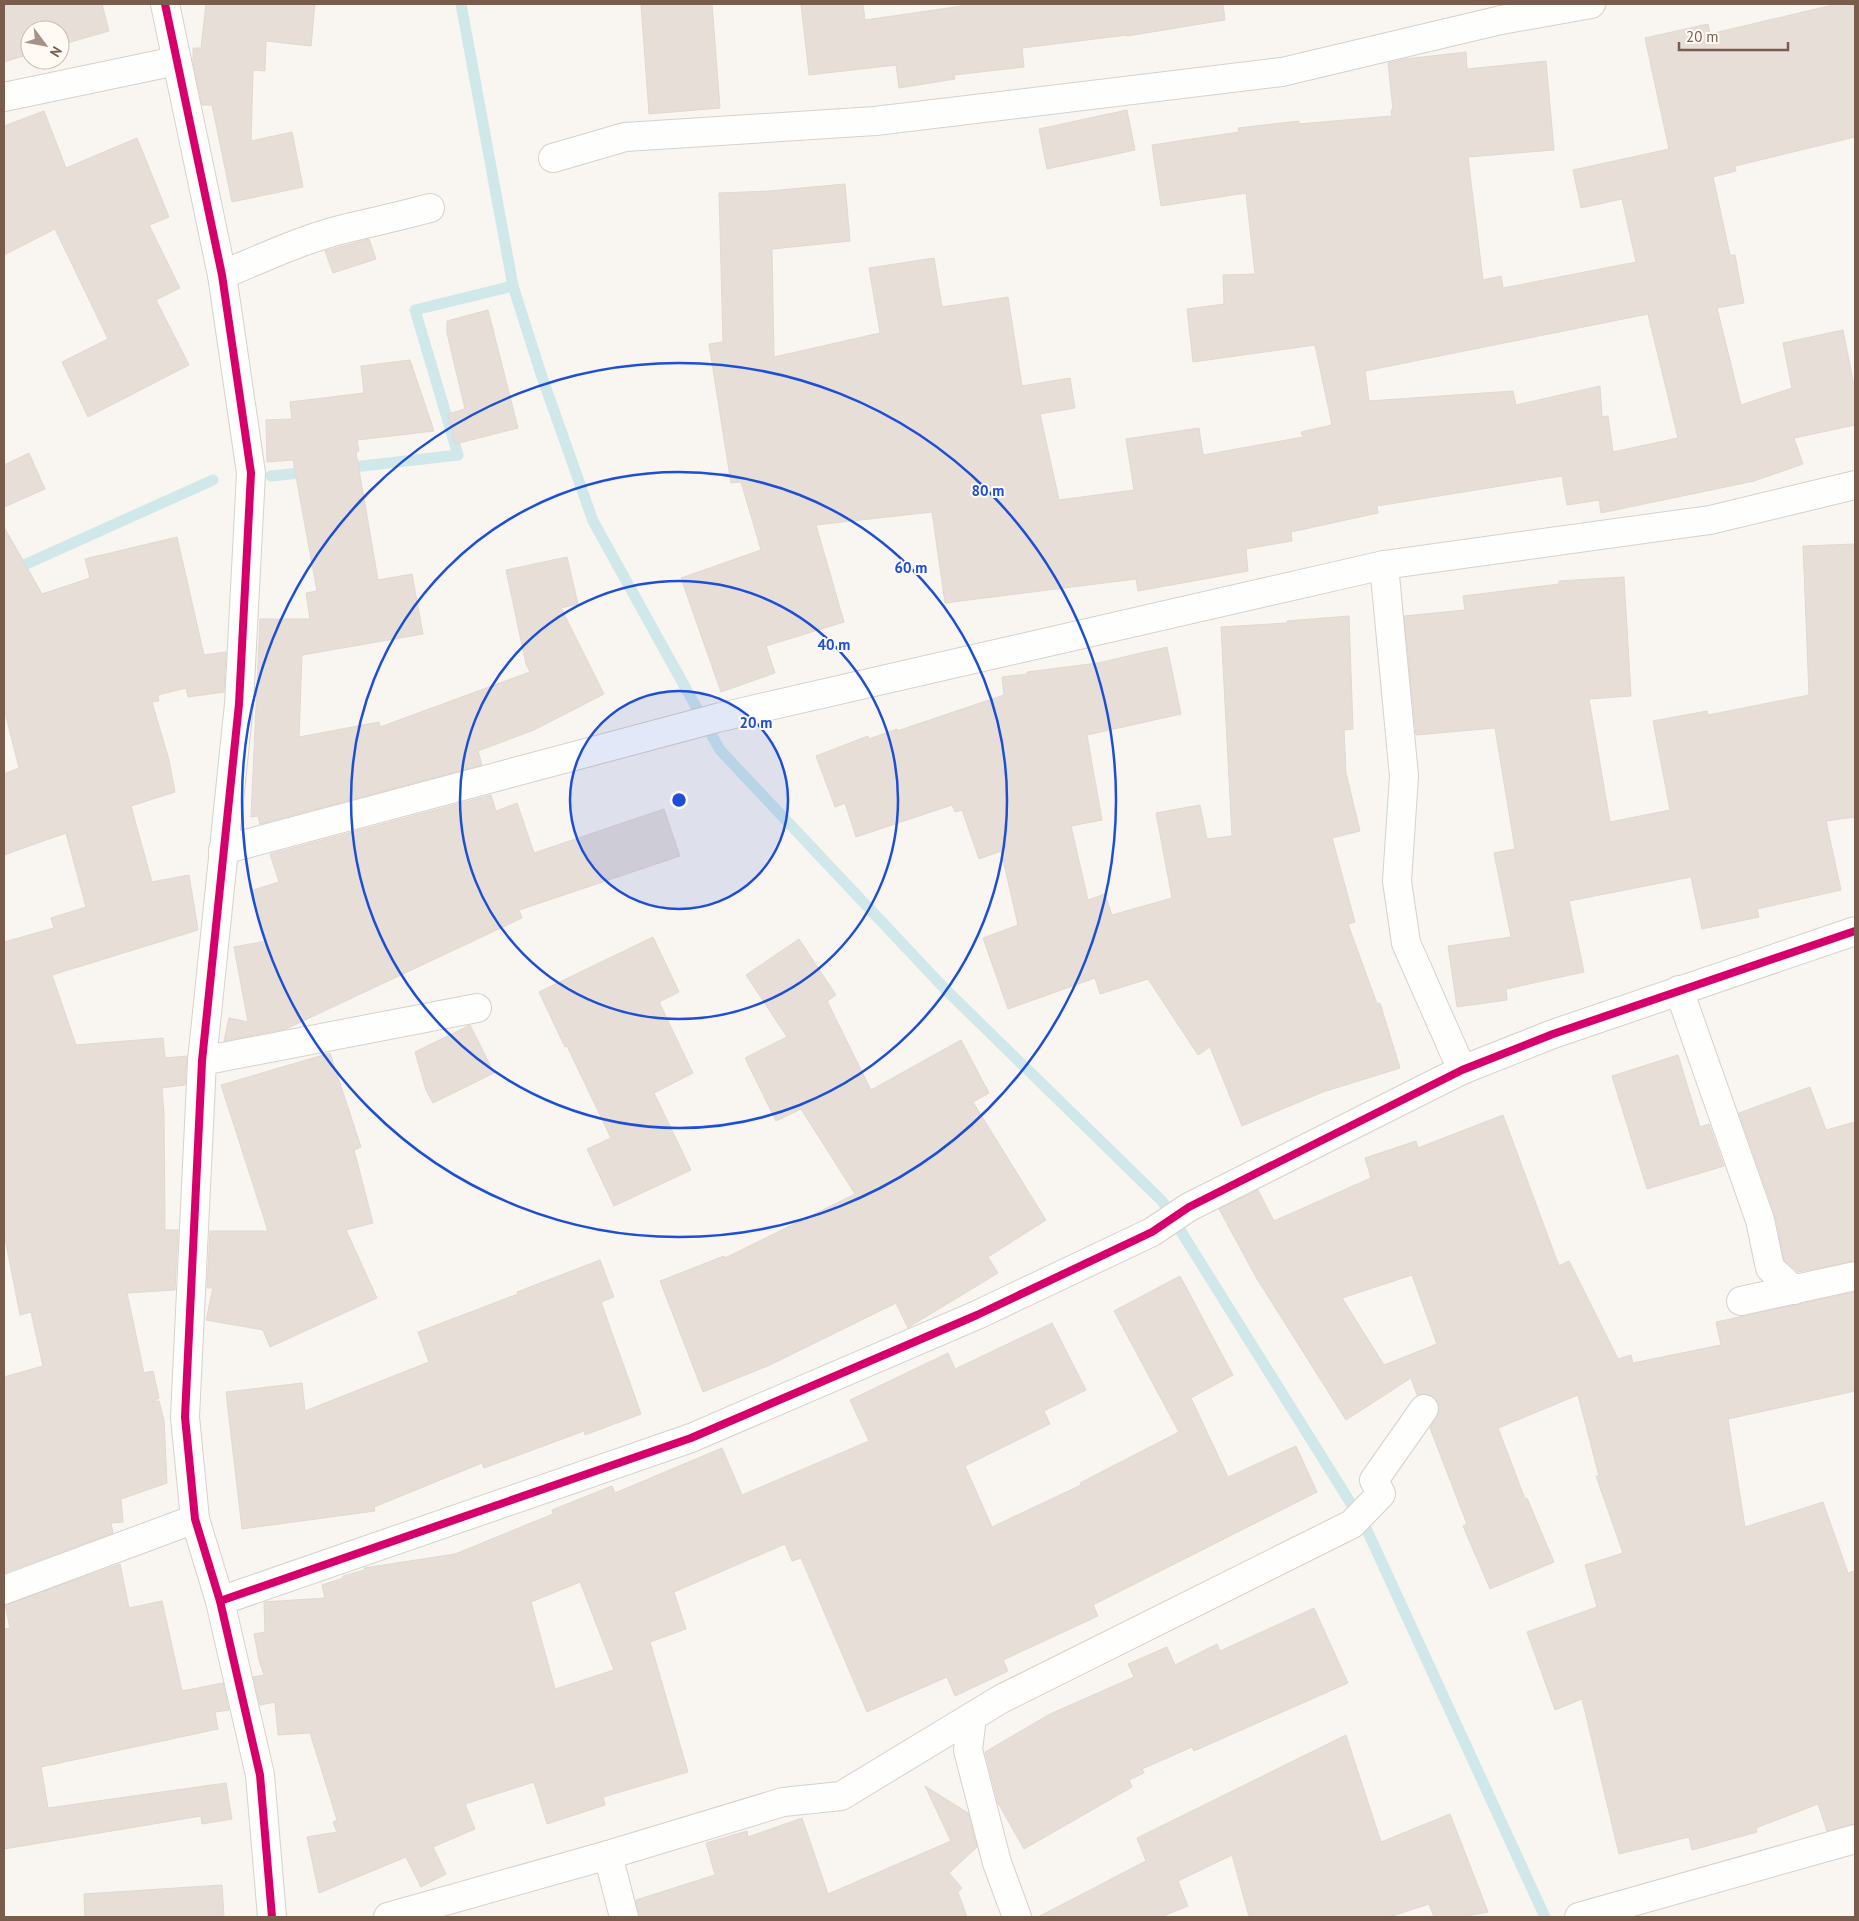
<svg xmlns="http://www.w3.org/2000/svg" width="1859" height="1921" viewBox="0 0 1859 1921" font-family="'PT Sans',sans-serif">
  <style>
    .lines { fill: none; stroke-linecap: round; stroke-linejoin: round }
    .stream { stroke: #d0e8ea; stroke-width: 11 }
    .building { fill: #e6ded7; stroke: #e2d8d2; fill-rule: evenodd }
    .minor-casing { stroke: #d7d1cb; stroke-width: 30 }
    .tertiary-casing { stroke: #d7d1cb; stroke-width: 30 }
    .minor { stroke: #fefefd; stroke-width: 28 }
    .tertiary { stroke: #fefefd; stroke-width: 28 }
    .cycleway-casing { stroke: #fffaf3; stroke-width: 11 }
    .cycleway { stroke: #d6006c; stroke-width: 8 }
    .ring { fill: none; stroke: #1d4ed8; stroke-width: 2.5 }
    .centre { fill: #1d4ed8; stroke: #fffaf3; stroke-width: 2.5 }
    .ring-label { font-size: 15px; text-anchor: middle; font-weight: bold; fill: #1d4ed8; stroke: #fffaf3; stroke-width: 4; stroke-linejoin: round; paint-order: stroke }
  </style>
  <rect width="100%" height="100%" fill="#f9f5f0"/>
  <g class="lines">
    <g class="stream">
      <polyline points="461,4 513,286 542,377 593,521 720,750 945,989 1162,1201 1365,1526 1545,1917"/>
      <polyline points="345,468 458,455 415,310 513,286"/>
      <polyline points="271,476 309,472"/>
      <polyline points="4,574 213,480"/>
    </g>
  </g>
  <g class="building">
    <polygon points="4,4 102,4 109,31 60,45 60,30 30,30 30,54 4,62"/>
    <polygon points="206,4 315,4 311,46 266,41 265,71 253,70 251,141 292,132 303,187 232,202 212,105 202,105 193,62 193,48 201,48"/>
    <polygon points="641,4 712,4 720,108 649,114"/>
    <polygon points="801,4 863,4 865,20 962,6 962,4 1223,4 1225,20 1127,36 1127,35 1022,48 1024,67 954,75 955,79 899,88 896,65 809,75"/>
    <path d="M1837 4H1855V137L1735 166 1736 171 1713 177 1730 255H1735L1744 303 1717 308 1741 405 1792 388 1783 343 1843 330 1855 391V425L1794 438 1803 464 1754 481 1601 513 1599 500 1567 505 1562 476 1377 506 1378 513 1291 532 1292 541 1246 549 1248 571 1138 591 1136 579 945 603 932 512 816 525 844 622 766 646 775 673 721 692 681 578 761 550 741 482 731 483 709 344 723 342 719 193 769 191 845 184 850 241 772 249 774 357 880 333 869 268 934 258 942 307 1008 297 1022 386 1070 378 1075 408 1040 414 1059 500 1134 490 1126 439 1199 428 1203 455 1303 437 1301 432 1332 425 1315 345 1193 362 1187 309 1224 304 1223 275 1255 274 1246 193 1161 206 1152 145 1239 132 1238 128 1299 121V124L1392 116 1391 110H1393L1388 63 1405 59 1466 52 1467 69 1546 61 1554 150 1468 157 1483 280 1501 276 1503 288 1636 262 1622 199 1581 208 1573 170 1669 149 1645 38 1708 24 1710 34ZM1648 314 1678 438 1613 452 1608 416 1602 417 1600 386 1516 405 1513 391 1369 401 1365 371Z"/>
    <polygon points="1127,110 1135,150 1047,169 1039,129"/>
    <polygon points="44,111 66,168 137,138 169,217 149,225 180,288 156,300 189,365 88,417 62,362 108,339 55,229 4,255 4,126"/>
    <polygon points="369,239 376,259 333,273 325,251"/>
    <polygon points="488,310 518,428 455,444 448,414 465,409 447,333 447,321"/>
    <polygon points="410,360 434,431 357,440 359,451 356,452 378,580 412,574 423,634 302,655 299,737 379,722 380,727 530,672 526,664 506,570 567,557 578,604 561,608 604,694 534,730 478,751 482,765 260,824 258,816 251,817 260,619 310,619 306,593 317,591 293,460 267,462 266,420 292,419 290,402 364,393 361,366"/>
    <polygon points="29,453 45,489 4,507 4,465"/>
    <polygon points="4,527 42,594 90,578 85,559 177,537 204,655 226,652 224,692 188,697 186,688 158,695 159,701 152,702 169,760 175,792 131,806 152,882 189,875 198,930 52,975 76,1045 163,1038 165,1058 187,1056 185,1085 162,1088 164,1114 165,1230 178,1230 175,1290 127,1293 144,1373 153,1371 159,1398 152,1402 159,1401 164,1420 167,1483 121,1499 123,1522 111,1523 113,1533 4,1573 4,1377 43,1366 31,1312 20,1315 4,1233 4,942 54,928 51,918 86,907 66,833 4,855 4,774 19,768 4,709"/>
    <polygon points="1855,544 1855,817 1826,821 1841,890 1757,909 1759,917 1702,929 1691,877 1569,901 1584,972 1506,989 1507,1000 1457,1007 1448,946 1511,937 1494,853 1515,849 1495,728 1416,735 1404,616 1465,610 1463,596 1559,584 1559,581 1624,577 1631,696 1589,699 1610,822 1670,810 1653,721 1707,711 1708,715 1809,695 1803,546"/>
    <polygon points="1349,616 1353,729 1344,730 1346,773 1360,831 1332,838 1355,922 1348,924 1377,1004 1380,1003 1400,1068 1323,1092 1242,1126 1210,1047 1198,1055 1148,979 1100,994 1095,978 1008,1009 983,938 1018,925 1001,851 979,859 962,810 955,812 952,805 856,837 845,803 835,807 816,756 868,736 869,739 897,729 897,731 1004,695 1002,677 1027,674 1027,672 1098,663 1167,647 1181,714 1087,735 1102,820 1071,826 1088,900 1105,894 1112,915 1172,898 1156,813 1200,805 1207,839 1232,836 1221,627 1287,623 1287,621"/>
    <polygon points="491,795 496,811 517,803 534,853 664,809 680,856 519,910 522,918 286,1029 224,1041 229,1018 248,1022 234,947 266,941 250,891 279,882 270,854"/>
    <polygon points="653,937 679,992 659,1002 693,1073 654,1093 691,1170 614,1206 587,1149 611,1138 567,1046 565,1047 539,992"/>
    <polygon points="799,939 836,995 827,1001 871,1090 961,1040 989,1093 973,1102 1046,1220 988,1257 998,1273 909,1327 908,1328 896,1303 770,1365 703,1392 660,1281 724,1256 725,1258 855,1194 801,1109 776,1121 745,1058 787,1037 746,975"/>
    <polygon points="470,1025 494,1073 433,1103 426,1090 415,1052"/>
    <polygon points="330,1053 361,1147 354,1150 373,1223 346,1230 377,1298 270,1347 263,1330 206,1320 213,1288 207,1288 210,1231 268,1231 221,1085"/>
    <polygon points="1678,1055 1700,1127 1709,1124 1724,1166 1647,1189 1612,1076"/>
    <polygon points="1810,1087 1826,1130 1855,1122 1855,1261 1798,1272 1784,1260 1775,1215 1739,1113"/>
    <path d="M1503 1115 1559 1266 1569 1261 1618 1359 1631 1355 1633 1363 1721 1345 1716 1322 1855 1292V1391L1728 1419 1745 1527 1823 1502 1848 1573 1855 1571V1824L1827 1831 1818 1804 1756 1828 1757 1832 1692 1850 1689 1837 1619 1854 1582 1699 1555 1710 1527 1632 1597 1607 1585 1565 1623 1553 1596 1476H1599L1578 1395 1498 1428 1525 1499 1527 1498 1554 1562 1490 1589 1463 1526 1467 1524 1430 1428 1439 1411 1438 1402 1433 1397 1426 1394 1417 1395 1411 1378 1346 1420 1257 1279 1219 1209 1258 1190 1274 1221 1371 1178 1365 1158 1416 1141 1418 1148ZM1412 1275 1437 1344 1384 1365 1342 1298Z"/>
    <polygon points="600,1260 614,1297 601,1302 641,1414 585,1435 584,1431 484,1468 482,1463 374,1507 375,1511 242,1529 226,1392 302,1383 305,1411 429,1362 418,1332 518,1294 517,1292"/>
    <path d="M1180 1276 1233 1375 1191 1398 1228 1477 1296 1446 1317 1492 1093 1605 1098 1616 1003 1660 1008 1671 955 1696 947 1677 867 1712 801 1558 792 1561 785 1544 674 1592 686 1629 650 1642 688 1772 603 1797 605 1805 547 1824 534 1782 465 1804 475 1829 433 1847 446 1874 421 1887 406 1857 319 1893 307 1837 337 1832 333 1822 337 1820 310 1733 278 1735 275 1702 260 1705 253 1677 264 1675 259 1660 254 1634 265 1632 264 1602 325 1598 322 1585 343 1578V1576L365 1570 364 1568 455 1554 553 1514 552 1510 612 1486 615 1493 722 1448 742 1495 869 1441 850 1400 948 1353 955 1369 1052 1323 1086 1390 1044 1411 1050 1424 965 1466 992 1527 1081 1485 1080 1483 1179 1432 1114 1311ZM580 1582 614 1670 555 1689 531 1602Z"/>
    <polygon points="120,1564 129,1608 162,1601 182,1691 223,1683 229,1710 215,1712 218,1729 41,1767 48,1808 226,1783 232,1819 202,1824 201,1816 4,1849 4,1629 10,1628 5,1605"/>
    <polygon points="1314,1608 1348,1683 1194,1751 1192,1747 1142,1769 1144,1773 1129,1780 1132,1787 1024,1849 998,1803 985,1752 1050,1714 1134,1677 1128,1664 1167,1647 1175,1665 1217,1644 1220,1651"/>
    <polygon points="1346,1735 1381,1842 1450,1814 1488,1912 1461,1917 1434,1917 1429,1904 1389,1917 1249,1917 1232,1855 1178,1881 1188,1906 1161,1917 1038,1917 1146,1861 1137,1838"/>
    <polygon points="925,1786 968,1813 977,1847 949,1873 962,1888 958,1892 967,1917 639,1917 636,1900 715,1875 706,1843 747,1831 748,1837 802,1818 828,1894 951,1841"/>
    <polygon points="222,1885 224,1917 85,1917 84,1894"/>
  </g>
  <g class="lines">
    <defs>
      <g id="minor">
        <polyline points="4,97 176,61"/>
        <polyline points="553,158 625,137 875,121 1282,72 1501,20 1591,4"/>
        <path d="M222 275C265 257 307 237 352 227 378 221 404 215 430 208"/>
        <polyline points="1384,565 1404,776 1397,881 1406,943 1462,1070"/>
        <polyline points="223,850 717,718 1384,565 1710,520 1855,485"/>
        <polyline points="1679,990 1760,1220 1770,1268 1794,1290"/>
        <polyline points="202,1061 477,1008"/>
        <polyline points="1741,1301 1855,1276"/>
        <polyline points="4,1590 195,1519"/>
        <polyline points="220,1601 691,1438 977,1315 1152,1232 1189,1207 1462,1070 1553,1034 1855,931"/>
        <polyline points="972,1717 968,1750 997,1863 1017,1917"/>
        <polyline points="608,1855 624,1917"/>
        <polyline points="388,1917 608,1855 783,1802 841,1796 1001,1699 1352,1524 1381,1494 1374,1480 1424,1409"/>
        <polyline points="1579,1917 1855,1839"/>
      </g>
      <polyline id="tertiary" points="165,4 222,275 251,473 239,704 202,1061 185,1417 195,1519 220,1601 260,1775 272,1917"/>
    </defs>
    <use href="#minor" class="minor-casing"/>
    <use href="#tertiary" class="tertiary-casing"/>
    <use href="#minor" class="minor"/>
    <use href="#tertiary" class="tertiary"/>
    <defs>
      <g id="cycleway">
        <polyline points="165,4 222,275 251,473 239,704 202,1061 185,1417 195,1519 220,1601 260,1775 272,1917"/>
        <polyline points="220,1601 691,1438 977,1315 1152,1232 1189,1207 1462,1070 1553,1034 1855,931"/>
      </g>
    </defs>
    <use href="#cycleway" class="cycleway-casing"/>
    <use href="#cycleway" class="cycleway"/>
  </g>
  <circle cx="679" cy="800" r="109" fill="#1d4ed8" fill-opacity=".12"/>
  <g class="ring">
    <circle cx="679" cy="800" r="109"/>
    <circle cx="679" cy="800" r="219"/>
    <circle cx="679" cy="800" r="328"/>
    <circle cx="679" cy="800" r="437"/>
  </g>
  <circle cx="679" cy="800" r="8" class="centre"/>
  <g class="ring-label">
    <text x="988" y="496">80 m</text>
    <text x="911" y="573">60 m</text>
    <text x="834" y="650">40 m</text>
    <text x="756" y="728">20 m</text>
  </g>
  <rect width="1859" height="1921" fill="none" stroke="#7a5c4d" stroke-width="10"/>
  <g transform="translate(45 45) rotate(122)"><circle r="24" fill="#fffaf3" stroke="#cabbb1"/>
  <path d="M0-4L9 19L0 12L-9 19Z" fill="#a69286"/>
  <text y="-8" font-size="14" font-weight="bold" text-anchor="middle" fill="#7a5c4d">N</text>
  </g>
  <path d="M1679 42v8h109v-8" fill="none" stroke="#7a5c4d" stroke-width="2.5"/>
  <text x="1686" y="42" font-size="15" fill="#7a5c4d" stroke="#fffaf3" stroke-width="4" paint-order="stroke">20 m</text>
</svg>
